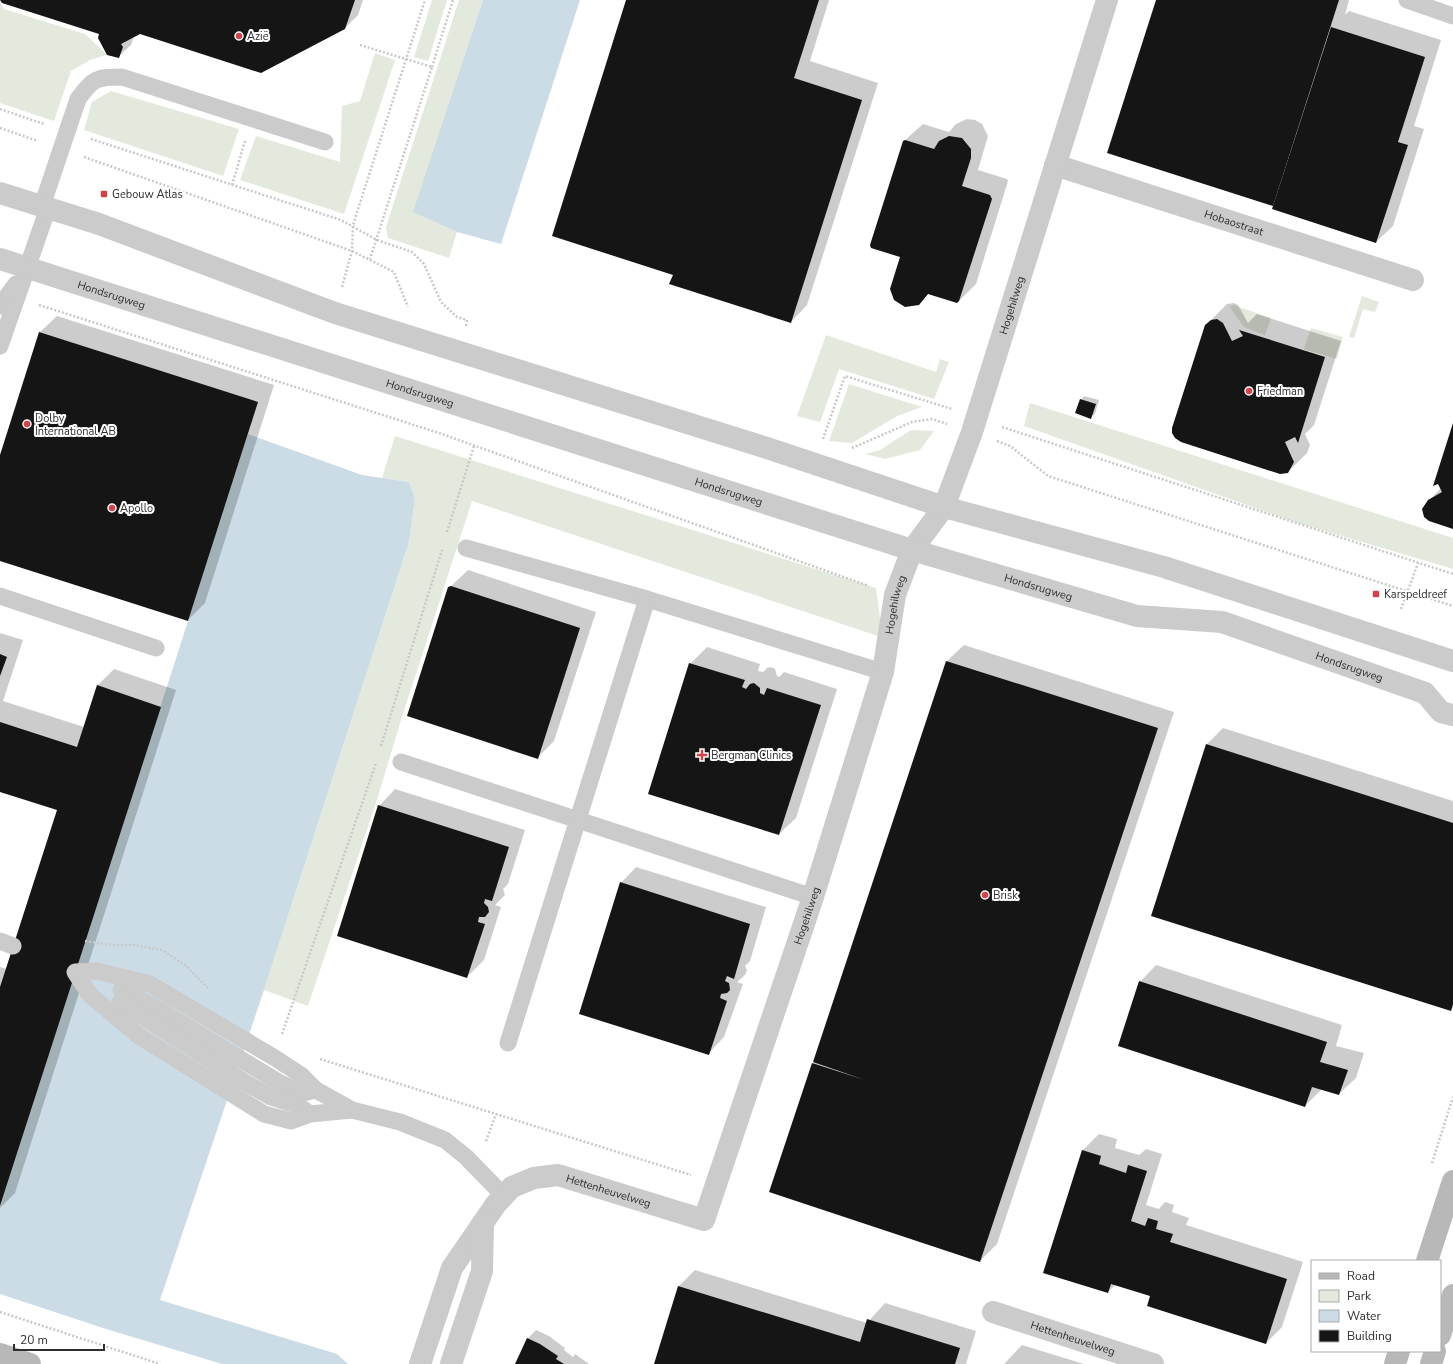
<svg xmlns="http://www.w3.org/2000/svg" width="1453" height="1364" viewBox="0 0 1453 1364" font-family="'Nunito Sans',sans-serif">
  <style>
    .green { fill: #e4e9dd }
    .water { fill: #cbdce7 }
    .shadow { fill: #0003 }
    .building { fill: #151515 }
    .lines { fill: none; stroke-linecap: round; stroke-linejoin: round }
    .path { stroke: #c8c8c8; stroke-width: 2.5; stroke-dasharray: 2 2; stroke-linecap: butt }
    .service { stroke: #cbcbcb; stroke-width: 17 }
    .minor { stroke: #cbcbcb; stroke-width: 22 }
    .tertiary { stroke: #cbcbcb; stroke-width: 22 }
    .secondary { stroke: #b8b8b8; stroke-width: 22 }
    .poi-dot { fill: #d0454d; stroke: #fff; stroke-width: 1.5 }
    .labels { text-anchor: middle; stroke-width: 4; stroke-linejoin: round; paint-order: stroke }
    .poi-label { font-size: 11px; fill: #2e2e2e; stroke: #fff; text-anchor: start }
    .street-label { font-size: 11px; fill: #2e2e2e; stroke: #fff }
  </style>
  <rect width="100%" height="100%" fill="#fff"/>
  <g class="green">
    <polygon points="432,0 447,0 428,61 414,57"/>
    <polygon points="459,0 483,0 414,212 457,232 449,258 388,238 386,227"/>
    <polygon points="0,1 4,9 85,34 107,55 90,60 71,71 54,121 0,103"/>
    <polygon points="375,53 395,60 344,214 240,180 256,136 340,162 342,106 360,101"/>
    <polygon points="111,91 239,129 223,176 84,130 92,102"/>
    <polygon points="1362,296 1379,302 1375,312 1363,309 1354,338 1349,337"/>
    <polygon points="1233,305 1271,318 1265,335 1244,327 1230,307"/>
    <polygon points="1311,328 1343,337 1337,359 1304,349"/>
    <polygon points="826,335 936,372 940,359 949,362 934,399 839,369 820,422 797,416"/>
    <polygon points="849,384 922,407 897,416 852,443 829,441"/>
    <polygon points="1030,403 1453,538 1453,569 1295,522 1024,426"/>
    <polygon points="911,430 934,431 920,450 885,459 865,454 880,450"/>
    <polygon points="395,436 876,588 881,625 878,636 472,501 402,717 376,803 308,1006 264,990 409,542 415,498 409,482 382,478"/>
  </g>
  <g class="water">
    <polygon points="483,0 580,0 501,244 457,232 413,212"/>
    <polygon points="248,434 362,475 409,482 415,498 409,542 264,990 160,1300 337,1354 348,1364 222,1364 103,1328 0,1294 0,1207"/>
  </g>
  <g class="shadow">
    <polygon points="1,0 363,0 358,15 345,28 140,33 134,36 131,45 118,57 100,34"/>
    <polygon points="628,0 829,0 810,61 878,83 807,305 791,322 674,274"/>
    <polygon points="1157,0 1349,0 1345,15 1349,11 1441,40 1414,126 1424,129 1393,226 1376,242 1275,206"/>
    <polygon points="967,119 975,120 982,124 988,136 978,170 1007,179 1008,181 976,284 959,301 929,293 919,304 901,256 904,141 923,124 949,132 956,124"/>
    <polygon points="1234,303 1238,305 1248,323 1257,314 1341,341 1314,425 1305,434 1310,445 1307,453 1290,470 1280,473 1206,325 1227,304"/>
    <polygon points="57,316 274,385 205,603 188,620 0,559 0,458 40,332"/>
    <polygon points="1084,396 1099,400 1095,414 1091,417 1081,400"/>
    <polygon points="1453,426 1453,528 1423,509 1426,504 1441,488"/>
    <polygon points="468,570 596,612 554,741 538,757 449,588"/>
    <polygon points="0,633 23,640 3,701 84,727 97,686 114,669 176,690 15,1193 0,1208 0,967 7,969 58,810 0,791"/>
    <polygon points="964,645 1174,712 997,1244 980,1261 771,1191 947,661"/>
    <polygon points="707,647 760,664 758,671 763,672 767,668 771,667 775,669 777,676 779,677 784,672 837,689 796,818 779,834 690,664"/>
    <polygon points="1223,728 1453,801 1453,1008 1450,1010 1153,915 1207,744"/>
    <polygon points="395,789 525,830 508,884 503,889 505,895 495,905 501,907 484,960 467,977 379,806"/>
    <polygon points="636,867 766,907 750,961 745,966 747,970 745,975 737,982 743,984 724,1037 708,1054 620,884"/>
    <polygon points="1156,965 1342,1025 1336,1046 1364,1053 1356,1078 1339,1094 1322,1089 1305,1106 1140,982"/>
    <polygon points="1099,1134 1117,1139 1115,1148 1139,1155 1146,1149 1162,1154 1146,1205 1159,1209 1165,1202 1174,1205 1172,1212 1189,1218 1186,1225 1303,1262 1282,1327 1266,1343 1151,1296 1116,1284 1108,1292 1083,1150"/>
    <polygon points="695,1270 867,1323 885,1303 976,1331 966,1364 655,1364 678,1287"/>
    <polygon points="536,1330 549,1336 565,1348 564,1350 573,1357 575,1354 589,1364 516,1364 527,1339"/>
    <polygon points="1022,1345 1084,1364 1004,1364"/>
  </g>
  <g class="building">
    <polygon points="0,0 355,0 345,29 261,73 140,34 121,44 123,47 119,58 107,55 98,38 99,34 2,3"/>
    <polygon points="626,0 819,0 794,78 862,100 791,323 669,284 673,275 552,236"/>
    <polygon points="1156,0 1339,0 1273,206 1107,153"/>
    <polygon points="1331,27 1425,57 1398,142 1408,145 1376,243 1272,209"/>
    <polygon points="949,136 962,138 971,149 971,158 962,186 990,195 992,199 959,301 957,303 928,294 919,305 905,307 894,300 890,289 900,257 871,248 870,245 903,141 905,140 934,149 939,141"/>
    <polygon points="1217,319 1223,323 1232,341 1243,336 1239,330 1325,357 1298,443 1295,437 1285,442 1294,462 1288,473 1280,474 1181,442 1175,438 1172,433 1172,428 1205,325 1211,320"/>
    <polygon points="39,332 258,402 188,621 0,561 0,455"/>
    <polygon points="1080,399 1096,404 1091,419 1075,413"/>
    <polygon points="1453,423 1453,529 1429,521 1424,517 1422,509 1428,500 1442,492 1438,484 1433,486"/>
    <polygon points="451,586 580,628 538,759 407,716 448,587"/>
    <polygon points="0,654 7,657 0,676"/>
    <polygon points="946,661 1158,728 980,1262 769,1192 812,1063 865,1080 813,1062"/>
    <polygon points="689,663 745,680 742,687 746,689 750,684 754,683 760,688 760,693 764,695 767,688 821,705 779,835 648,794"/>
    <polygon points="97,685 161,707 0,1206 0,987 57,810 0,792 0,722 77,747"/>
    <polygon points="1206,744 1453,823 1453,1004 1451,1011 1151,916"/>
    <polygon points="378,805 509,847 492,901 485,899 484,903 488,907 489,912 485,917 479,917 478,922 485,924 467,978 337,936"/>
    <polygon points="620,882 750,924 734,979 727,976 725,981 729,983 730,990 727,993 721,994 720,998 727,1001 709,1055 579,1014"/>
    <polygon points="1139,981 1327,1042 1320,1062 1348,1070 1339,1095 1312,1087 1305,1107 1118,1046"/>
    <polygon points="1082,1150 1101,1156 1099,1164 1126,1173 1128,1165 1147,1171 1131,1221 1145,1226 1148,1218 1158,1221 1156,1229 1173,1234 1170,1242 1287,1279 1266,1344 1147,1306 1150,1296 1111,1284 1108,1293 1043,1273"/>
    <polygon points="678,1286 860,1342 867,1319 960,1348 955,1364 654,1364"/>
    <polygon points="527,1338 540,1344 558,1356 556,1359 564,1364 515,1364"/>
  </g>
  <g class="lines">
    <g class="path">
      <polyline points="360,45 432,67 370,259"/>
      <polyline points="432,67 453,0"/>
      <polyline points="0,109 44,124"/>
      <polyline points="0,128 38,141"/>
      <polyline points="91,139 341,220 377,240 412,252 424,264 441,302 457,317 467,320 466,326"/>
      <polyline points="84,157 352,251 394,272 408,307"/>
      <polyline points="232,185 245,141"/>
      <polyline points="342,287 352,251 353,225 425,0"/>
      <polyline points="39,305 439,433 869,586"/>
      <polyline points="1002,427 1453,574"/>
      <polyline points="823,439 845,376 952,409"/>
      <polyline points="997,441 1010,446 1048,476 1453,606"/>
      <polyline points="852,448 912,422 932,419 947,424"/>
      <polyline points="447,532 474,446"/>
      <polyline points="1401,609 1418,563"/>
      <polyline points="381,746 442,550"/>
      <polyline points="85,941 110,945 134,945 162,950 185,965 208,988"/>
      <polyline points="282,1034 376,763"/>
      <polyline points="320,1059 691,1175"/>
      <polyline points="486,1141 496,1114"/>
      <polyline points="1432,1163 1453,1097"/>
      <polyline points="0,1312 160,1364"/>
    </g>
    <g class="service">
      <polyline points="1407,0 1453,16"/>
      <path d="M42 206 78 99C93 78 97 77 122 77L325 142"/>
      <polyline points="0,306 16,284"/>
      <polyline points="0,346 48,208"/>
      <polyline points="466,548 647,599 883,672"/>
      <polyline points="0,596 156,648"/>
      <polyline points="401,762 813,897"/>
      <polyline points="0,941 13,946"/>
      <polyline points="121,990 153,1006 280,1083 303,1093 316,1090"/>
      <polyline points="120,1002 246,1083 271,1097 299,1106 310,1114"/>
      <polyline points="508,1043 647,599"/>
      <polyline points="352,1110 310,1114 291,1121 264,1114 139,1036 90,995 75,972 97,971 150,984 275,1058 301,1075 316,1090 352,1110 400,1122 445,1140 466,1157 504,1196"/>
    </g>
    <g class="minor">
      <path id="s1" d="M1055 165 1413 280"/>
      <path id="s2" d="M993 1312 1153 1364"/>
      <path id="s3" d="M420 1364 452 1268 496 1204 512 1187 534 1178 558 1175 704 1220 813 897 883 672 895 595 912 550 944 507 972 432 1107 0"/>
      <polyline points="451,1364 482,1271 483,1223"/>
    </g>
    <g class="tertiary">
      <polyline points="0,193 99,224 335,313 767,448 944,507 1164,567 1453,661"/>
      <path id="s4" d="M0 259 912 550 1137 616 1222 622 1425 693 1441 712 1453 715"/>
    </g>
    <g class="secondary">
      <polyline points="1427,1261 1453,1181"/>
      <polyline points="1440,1335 1453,1295"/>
      <polyline points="0,1354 30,1364"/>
      <polyline points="1395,1364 1399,1351"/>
      <polyline points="1431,1364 1435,1351"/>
    </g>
  </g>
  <g class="poi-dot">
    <circle cx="239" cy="36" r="4"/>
    <rect x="100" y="190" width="8" height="8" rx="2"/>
    <circle cx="1249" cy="391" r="4"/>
    <circle cx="27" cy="424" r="4"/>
    <circle cx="112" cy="508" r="4"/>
    <rect x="1372" y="590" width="8" height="8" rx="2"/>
    <path d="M700 749h4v4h4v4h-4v4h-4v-4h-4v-4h4z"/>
    <circle cx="985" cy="895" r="4"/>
  </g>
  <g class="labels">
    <g class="poi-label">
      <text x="247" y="40">Azië</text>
      <text x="112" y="198">Gebouw Atlas</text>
      <text x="1257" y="395">Friedman</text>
      <text x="35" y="422">Dolby<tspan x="35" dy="13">International AB</tspan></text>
      <text x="120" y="512">Apollo</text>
      <text x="1384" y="598">Karspeldreef</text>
      <text x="711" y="759">Bergman Clinics</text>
      <text x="993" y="899">Brisk</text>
    </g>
    <g class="street-label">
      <text dy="4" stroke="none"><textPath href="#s1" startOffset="188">Hobaostraat</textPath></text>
      <text dy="4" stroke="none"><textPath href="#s4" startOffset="117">Hondsrugweg</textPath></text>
      <text dy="4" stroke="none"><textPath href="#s3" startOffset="1372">Hogehilweg</textPath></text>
      <text dy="4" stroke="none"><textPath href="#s4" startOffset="441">Hondsrugweg</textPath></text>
      <text dy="4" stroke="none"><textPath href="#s4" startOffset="765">Hondsrugweg</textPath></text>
      <text dy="4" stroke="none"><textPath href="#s4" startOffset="1089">Hondsrugweg</textPath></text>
      <text dy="4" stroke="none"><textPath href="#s3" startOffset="1048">Hogehilweg</textPath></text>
      <text dy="4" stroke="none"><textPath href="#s4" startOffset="1412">Hondsrugweg</textPath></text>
      <text dy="4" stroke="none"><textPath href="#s3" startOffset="724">Hogehilweg</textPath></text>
      <text dy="4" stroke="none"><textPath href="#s3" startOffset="303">Hettenheuvelweg</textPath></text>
      <text dy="4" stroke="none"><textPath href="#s2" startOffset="84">Hettenheuvelweg</textPath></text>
    </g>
  </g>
  <rect x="1311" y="1260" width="130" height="92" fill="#ffffff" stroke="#ababab"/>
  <rect x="1319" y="1273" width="20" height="6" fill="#b8b8b8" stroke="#ababab"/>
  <text x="1347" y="1280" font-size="12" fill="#2e2e2e">Road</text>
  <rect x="1319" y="1290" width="20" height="12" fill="#e4e9dd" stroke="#ababab"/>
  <text x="1347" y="1300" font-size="12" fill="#2e2e2e">Park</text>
  <rect x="1319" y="1310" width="20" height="12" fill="#cbdce7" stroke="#ababab"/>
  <text x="1347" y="1320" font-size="12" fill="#2e2e2e">Water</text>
  <rect x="1319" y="1330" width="20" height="12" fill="#151515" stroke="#ababab"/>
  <text x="1347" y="1340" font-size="12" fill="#2e2e2e">Building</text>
  <path d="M14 1344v6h90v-6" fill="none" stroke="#2e2e2e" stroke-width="2"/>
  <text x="20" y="1344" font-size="12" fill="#2e2e2e" stroke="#ffffff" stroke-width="3" paint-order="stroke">20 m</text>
</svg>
